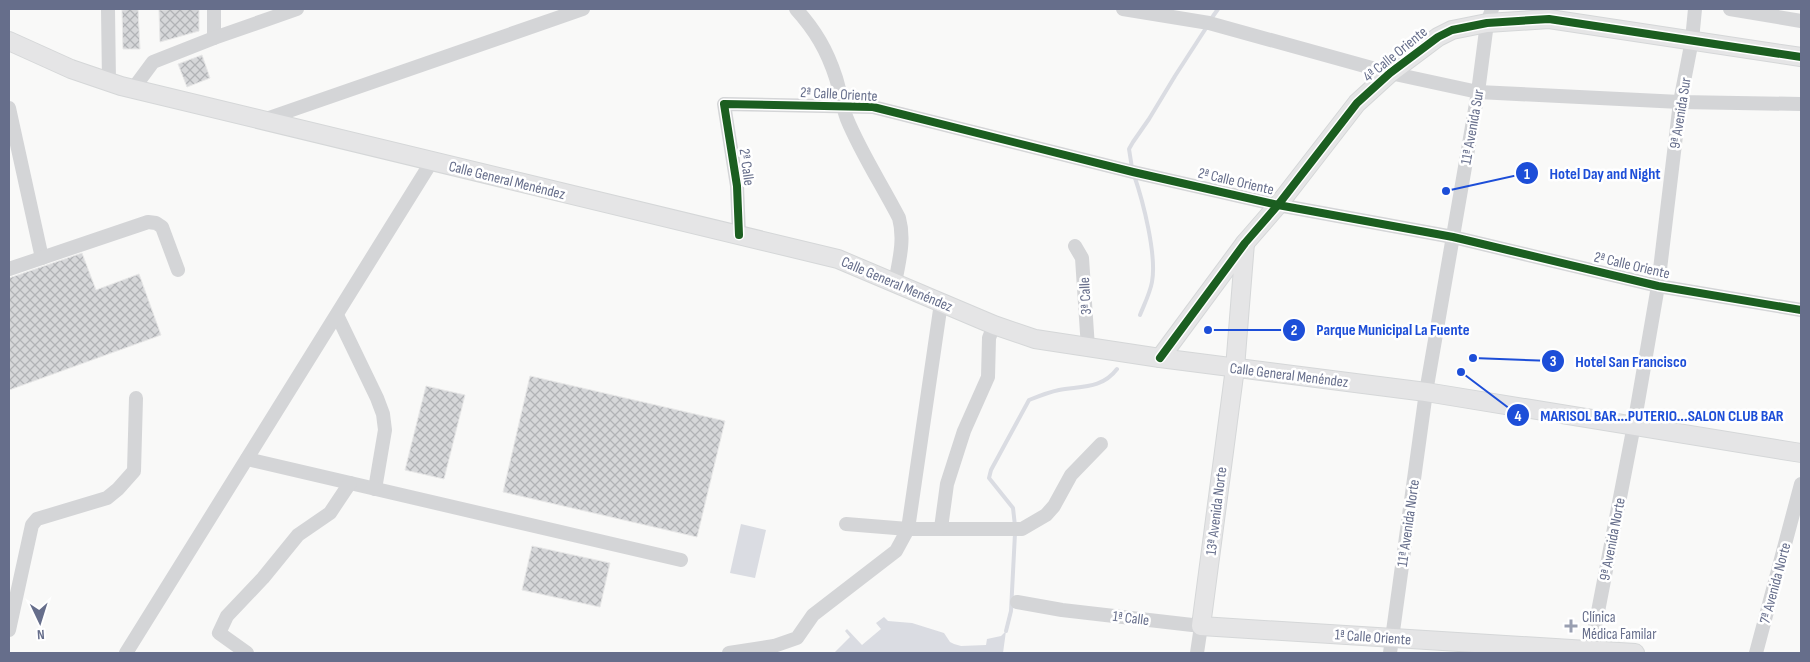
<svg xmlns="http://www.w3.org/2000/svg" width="1810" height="662" viewBox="0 0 1810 662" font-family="'Sofia Sans Condensed',sans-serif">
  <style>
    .water { fill: #dadce2 }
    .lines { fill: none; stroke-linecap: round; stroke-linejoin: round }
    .stream { stroke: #dadce2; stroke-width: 4 }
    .building { fill: url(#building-cross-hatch); stroke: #e8e8e8 }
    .major-casing { stroke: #d5d7d8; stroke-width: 20 }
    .minor { stroke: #d4d5d7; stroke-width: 14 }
    .major { stroke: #e5e5e6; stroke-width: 18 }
    .cycleway-casing { stroke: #fff; stroke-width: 11 }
    .cycleway { stroke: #1b5e20; stroke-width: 8 }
    .poi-dot { fill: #999fb1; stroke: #fff; stroke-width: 2 }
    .labels { text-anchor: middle; stroke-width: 5; stroke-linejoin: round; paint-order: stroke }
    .street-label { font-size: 15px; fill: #666e8b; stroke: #fff }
    .poi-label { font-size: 15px; fill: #666e8b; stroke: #fff; text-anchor: start }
    .leader { fill: none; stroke: #1d4ed8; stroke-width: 2 }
    .callout-dot { fill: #1d4ed8; stroke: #fff; stroke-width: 2 }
    .mark-label { font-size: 15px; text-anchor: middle; font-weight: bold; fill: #fff }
    .callout-label { font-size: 16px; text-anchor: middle; font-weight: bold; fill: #1d4ed8; stroke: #fff; stroke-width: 5; stroke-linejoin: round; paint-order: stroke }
  </style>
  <defs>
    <pattern id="building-cross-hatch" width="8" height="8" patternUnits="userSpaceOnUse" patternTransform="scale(1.25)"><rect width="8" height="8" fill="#d6d7d9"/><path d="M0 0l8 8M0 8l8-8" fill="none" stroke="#b1b3b6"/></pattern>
  </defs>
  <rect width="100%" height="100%" fill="#f9f9f8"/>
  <g class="water">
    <polygon points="741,524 766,530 755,578 730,573"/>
    <polygon points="884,617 888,621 912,623 944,633 950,642 954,644 961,646 986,645 987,639 1001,636 1006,631 1003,653 834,653 850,637 845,631 847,629 862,645 881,629 876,623"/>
  </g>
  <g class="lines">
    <g class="stream">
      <polyline points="1211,19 1218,9"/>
      <polyline points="1132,168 1129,149 1133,142 1149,119 1175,76 1208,25"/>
      <path d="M1134 175C1143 201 1157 255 1152 282 1150 293 1144 305 1140 315"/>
      <path d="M1015 526 1013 508 989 478 991 470 1029 400C1039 396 1049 392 1059 390 1081 386 1102 389 1117 369"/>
      <polyline points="1006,631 1011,611 1015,533"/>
    </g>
  </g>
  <g class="building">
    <polygon points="138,9 140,49 123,49 122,10"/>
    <polygon points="184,9 199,9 199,31 160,42 159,10"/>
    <polygon points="202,55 210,78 187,87 178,64"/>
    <polygon points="82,253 96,290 139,274 161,335 9,390 9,278"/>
    <polygon points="530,376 725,421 697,537 503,492"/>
    <polygon points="426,386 465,395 444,479 405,470"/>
    <polygon points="532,546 610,563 600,607 522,590"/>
  </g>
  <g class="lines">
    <defs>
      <g id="major">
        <polyline points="9,41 71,69 121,86 838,259 994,325 1035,339 1160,358 1426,392 1801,453"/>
        <polyline points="1245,243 1235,368 1201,626 1635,653"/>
        <polyline points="1160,358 1245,243 1278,205 1357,103 1390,73 1438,37 1452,30 1487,23 1549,19 1801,57"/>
      </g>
    </defs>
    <use href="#major" class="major-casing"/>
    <g class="minor">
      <polyline points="108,9 109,82"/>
      <polyline points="214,9 214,38"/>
      <path d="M796 9C815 30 827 50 836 78 840 91 842 106 847 119 861 153 882 185 899 218 905 240 899 261 895 283"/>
      <polyline points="1123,9 1209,23 1390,73 1478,92 1680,102 1801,104"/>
      <polyline points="1730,9 1801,21"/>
      <polyline points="133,89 153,62 214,38 297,9"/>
      <polyline points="9,108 42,258"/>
      <polyline points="263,120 583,9"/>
      <polyline points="739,235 737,186 724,104 873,107 1133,172 1278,205 1453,237 1658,286 1801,310"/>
      <polyline points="1075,246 1082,258 1088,348"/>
      <polyline points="9,269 148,222 156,223 162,227 178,270"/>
      <polyline points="337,315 377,398 383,414 385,430 375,489"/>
      <polyline points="247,459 681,560"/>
      <polyline points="846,524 908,529 1022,529 1046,515 1054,506 1071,475 1101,444"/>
      <polyline points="941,528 947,484 964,431 988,377 989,338 994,325"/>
      <polyline points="1017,602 1062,610 1201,626 1197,653"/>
      <polyline points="9,630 32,525 37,519 107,498 118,489 134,471 136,398"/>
      <polyline points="126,653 432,161"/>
      <polyline points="247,653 219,633 227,616 263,578 298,535 330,513 350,483"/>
      <polyline points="729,653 774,646 797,638 813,615 896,551 908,529 941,303"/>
      <polyline points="1390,653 1426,392 1478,92 1487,23 1492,9"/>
      <polyline points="1590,653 1634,425 1658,286 1680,102 1692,40 1695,9"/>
      <polyline points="1756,653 1801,484"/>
    </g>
    <use href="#major" class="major"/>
    <defs>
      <g id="cycleway">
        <polyline points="739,235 737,186 724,104 873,107 1133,172 1278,205 1453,237 1658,286 1801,310"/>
        <polyline points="1160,358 1245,243 1278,205 1357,103 1390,73 1438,37 1452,30 1487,23 1549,19 1801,57"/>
      </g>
    </defs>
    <use href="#cycleway" class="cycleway-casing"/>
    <use href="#cycleway" class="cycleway"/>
  </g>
  <path class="poi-dot" d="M1568.5 618.5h5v5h5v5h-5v5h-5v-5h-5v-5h5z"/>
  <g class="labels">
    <g class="street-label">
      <text transform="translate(1395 54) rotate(-39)" y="5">4ª Calle Oriente</text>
      <text transform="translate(839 94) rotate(3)" y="5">2ª Calle Oriente</text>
      <text transform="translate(1680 113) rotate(-81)" y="5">9ª Avenida Sur</text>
      <text transform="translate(1472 127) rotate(-80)" y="5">11ª Avenida Sur</text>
      <text transform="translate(747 167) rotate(82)" y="5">2ª Calle</text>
      <text transform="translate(507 180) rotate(14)" y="5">Calle General Menéndez</text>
      <text transform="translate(1236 181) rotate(13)" y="5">2ª Calle Oriente</text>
      <text transform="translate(1632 265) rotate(13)" y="5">2ª Calle Oriente</text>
      <text transform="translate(897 284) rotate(23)" y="5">Calle General Menéndez</text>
      <text transform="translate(1085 296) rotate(-93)" y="5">3ª Calle</text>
      <text transform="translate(1289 375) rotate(7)" y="5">Calle General Menéndez</text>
      <text transform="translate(1216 511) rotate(-83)" y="5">13ª Avenida Norte</text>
      <text transform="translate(1408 523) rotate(-82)" y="5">11ª Avenida Norte</text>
      <text transform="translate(1612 539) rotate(-79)" y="5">9ª Avenida Norte</text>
      <text transform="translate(1775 583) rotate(-75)" y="5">7ª Avenida Norte</text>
      <text transform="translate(1131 618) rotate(7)" y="5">1ª Calle</text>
      <text transform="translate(1373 637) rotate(4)" y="5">1ª Calle Oriente</text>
    </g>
    <g class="poi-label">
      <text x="1582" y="622">Clínica<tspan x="1582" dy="17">Médica Familar</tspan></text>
    </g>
  </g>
  <path class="leader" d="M1446 191L1527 173M1208 330L1294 330M1473 358L1553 361M1461 372L1518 415"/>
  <g class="callout-dot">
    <circle cx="1446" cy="191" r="5"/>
    <circle cx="1208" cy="330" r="5"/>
    <circle cx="1473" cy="358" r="5"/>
    <circle cx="1461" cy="372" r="5"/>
    <circle cx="1527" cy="173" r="12"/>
    <circle cx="1294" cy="330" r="12"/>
    <circle cx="1553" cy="361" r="12"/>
    <circle cx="1518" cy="415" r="12"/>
  </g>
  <g class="mark-label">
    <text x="1527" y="179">1</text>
    <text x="1294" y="335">2</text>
    <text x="1553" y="366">3</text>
    <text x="1518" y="421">4</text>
  </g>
  <g class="callout-label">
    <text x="1605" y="179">Hotel Day and Night</text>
    <text x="1393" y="335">Parque Municipal La Fuente</text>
    <text x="1631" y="367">Hotel San Francisco</text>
    <text x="1662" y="421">MARISOL BAR...PUTERIO...SALON CLUB BAR</text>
  </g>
  <rect width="1810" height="662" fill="none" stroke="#666e8b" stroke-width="20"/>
  <g transform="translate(40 622) rotate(176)" stroke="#ffffff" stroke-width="4" paint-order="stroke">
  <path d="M0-4L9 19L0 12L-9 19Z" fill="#666e8b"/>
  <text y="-8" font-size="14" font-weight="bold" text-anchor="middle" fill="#666e8b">N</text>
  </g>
</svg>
